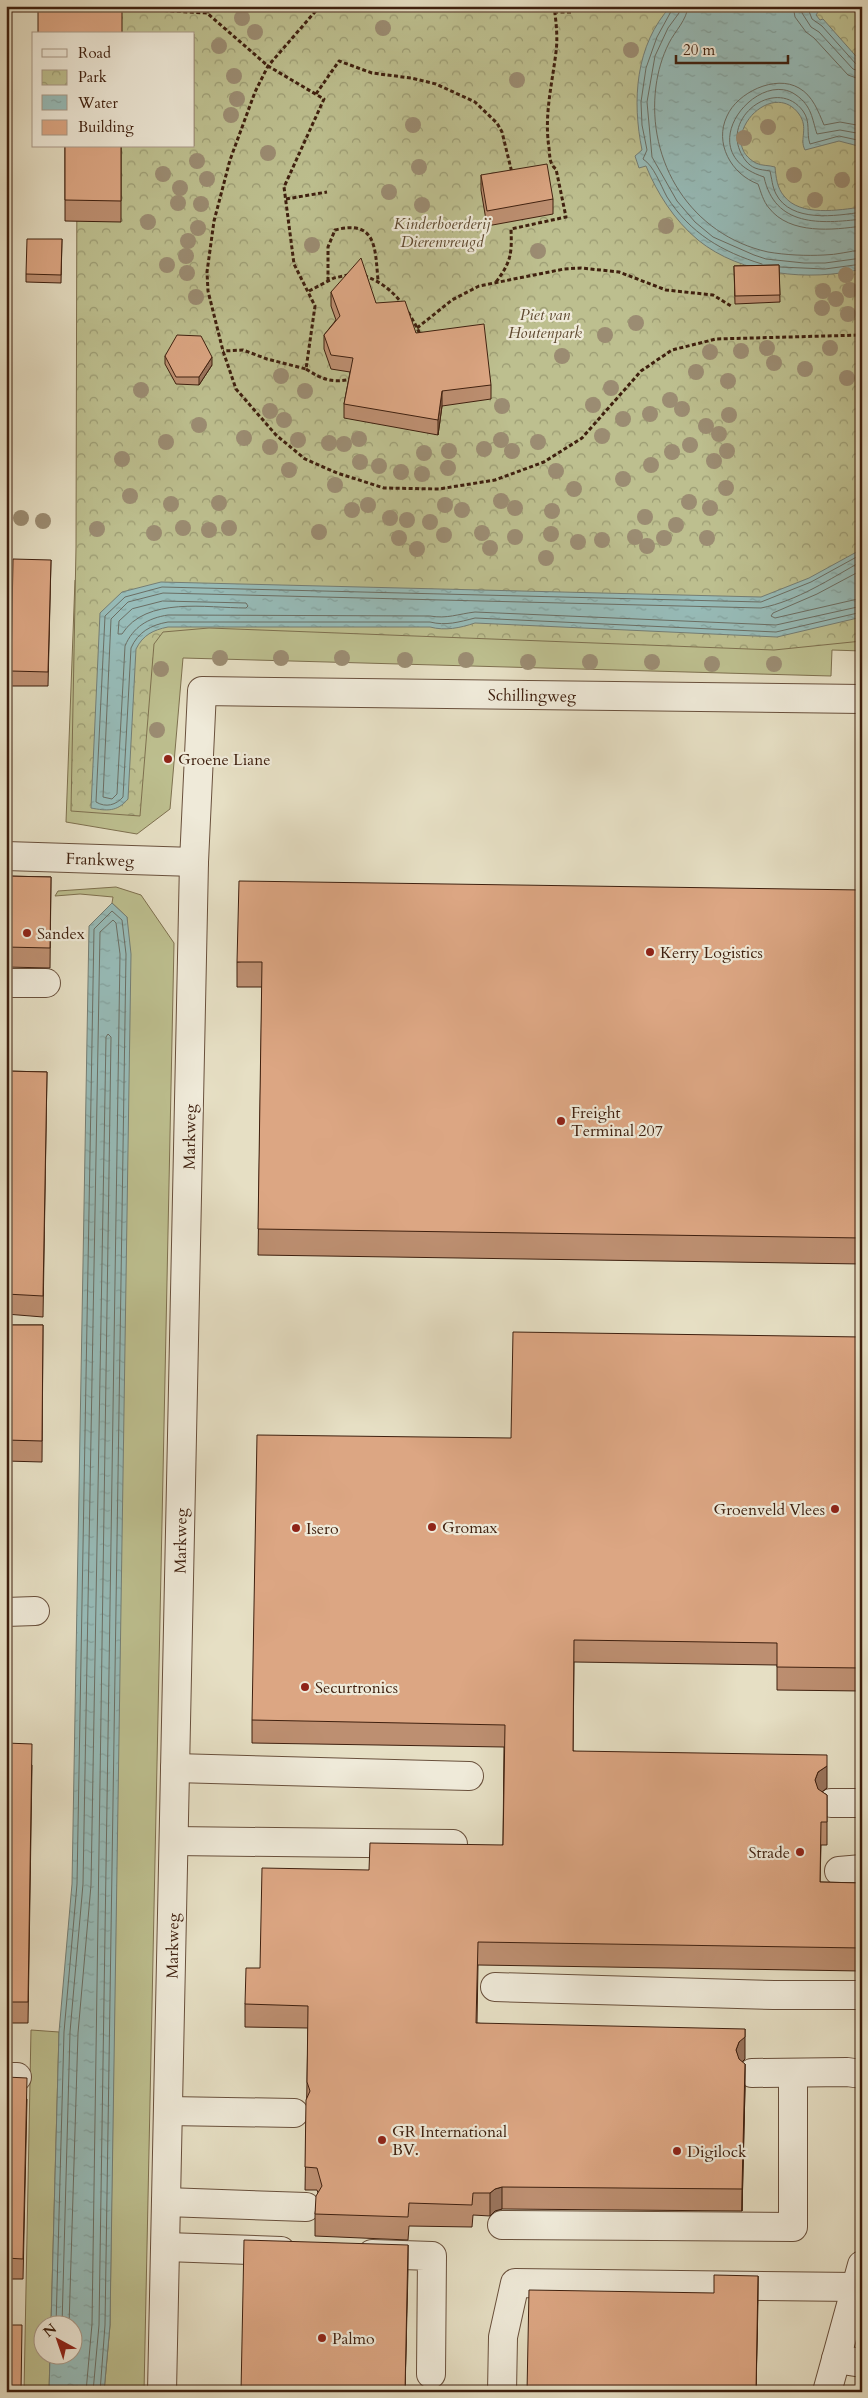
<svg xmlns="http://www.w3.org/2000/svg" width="868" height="2398" viewBox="0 0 868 2398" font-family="Cardo,serif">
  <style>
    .grass { fill: #bdbf8f; stroke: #7e704f }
    .park { fill: url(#park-crowns); stroke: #7e704f }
    .water { fill: url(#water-ripples); stroke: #747e75 }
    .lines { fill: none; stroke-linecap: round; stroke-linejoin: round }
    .shore { stroke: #6b6e64; stroke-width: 1 }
    .minor-casing { stroke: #69503c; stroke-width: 30 }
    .path { stroke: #3f200f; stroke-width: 3; stroke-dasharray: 4 2.5; stroke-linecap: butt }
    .minor { stroke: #efead9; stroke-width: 28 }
    .tree { fill: #9b8c72 }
    .wall { fill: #bd8f71; stroke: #3f200f }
    .shaded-wall { fill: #9a745c; stroke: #3f200f }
    .building { fill: #dca683; stroke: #3f200f }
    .poi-dot { fill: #8f2418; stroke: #efead9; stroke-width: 2 }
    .labels { text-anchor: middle; stroke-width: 4.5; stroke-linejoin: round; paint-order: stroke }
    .park-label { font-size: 16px; font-style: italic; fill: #5e482f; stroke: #efead9 }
    .street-label { font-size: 16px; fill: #3f200f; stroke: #efead9 }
    .poi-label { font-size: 16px; fill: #3f200f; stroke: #efead9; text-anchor: start }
  </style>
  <defs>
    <pattern id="park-crowns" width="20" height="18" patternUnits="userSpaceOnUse" patternTransform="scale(1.25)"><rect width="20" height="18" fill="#bdbf8f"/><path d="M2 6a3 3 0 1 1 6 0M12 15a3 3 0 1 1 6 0" fill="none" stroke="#9b9b73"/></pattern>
    <pattern id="water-ripples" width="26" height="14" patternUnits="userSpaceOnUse" patternTransform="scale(1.25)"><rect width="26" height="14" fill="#97bcb9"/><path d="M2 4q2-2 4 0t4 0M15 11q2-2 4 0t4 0" fill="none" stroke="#83a19e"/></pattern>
  </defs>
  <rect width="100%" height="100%" fill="#e6dfc4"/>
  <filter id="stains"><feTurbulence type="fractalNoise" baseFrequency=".004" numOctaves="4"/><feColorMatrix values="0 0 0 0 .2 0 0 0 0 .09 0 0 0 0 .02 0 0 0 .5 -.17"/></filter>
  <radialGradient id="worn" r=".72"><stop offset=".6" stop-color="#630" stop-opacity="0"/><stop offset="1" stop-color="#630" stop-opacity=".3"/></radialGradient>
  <g class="grass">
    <polygon points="75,580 161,582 136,649 168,627 862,616 862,651 832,650 831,676 183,658 170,809 137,834 66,822"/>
    <polygon points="116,887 141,895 174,943 144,2392 104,2392 110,2325 127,917 112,903 113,897 80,894 55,896 58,891"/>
    <polygon points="31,2030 59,2032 51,2325 42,2326 42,2356 50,2356 49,2392 24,2392"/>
  </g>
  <polygon class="park" points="78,6 862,6 862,641 774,650 209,628 163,632 154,644 140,816 71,811 76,547 77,146 194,146 194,34 78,34"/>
  <g class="water">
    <path d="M671 6H808L818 12 816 15 820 20 823 19 862 63V147L839 141 805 150C799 139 809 128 799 114 771 76 714 141 756 163 761 166 769 165 775 167 776 177 777 188 784 196 800 217 839 210 862 207V269C809 282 741 275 698 240 674 220 657 193 646 166L639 168 635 156 642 150C632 101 635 45 671 6Z"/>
    <path d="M862 549V617L777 637 475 623C460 628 445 631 430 627H168C153 630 143 635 136 649L128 799C117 812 107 811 91 808L100 613 122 592 161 582 761 597 809 578Z"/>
    <polygon points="112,903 127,917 131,954 110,2325 104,2392 49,2392 50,2356 72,2356 72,2326 51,2325 59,2032 72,1884 89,926"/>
  </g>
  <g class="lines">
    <g class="shore">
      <path d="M674 6 657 37 646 68 641 102 642 125 647 150 643 159C654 166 660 184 667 197 690 233 722 252 762 264"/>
      <polyline points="680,6 679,13 668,28 655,56 647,102 652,157 677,201 695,222 713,237 754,255 766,259 804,263 825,263 862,258"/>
      <path d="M688 6C687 20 675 31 669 43 662 57 658 71 656 86 646 162 691 235 768 252 786 255 806 256 824 255 837 255 849 251 862 250"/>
      <polyline points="793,6 795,17 806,32 814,38 848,75 862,80"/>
      <polyline points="800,6 802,13 811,27 819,32 853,69 862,72"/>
      <polyline points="807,6 812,19 822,26 856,64 862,66"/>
      <path d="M862 126 840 122 824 125C818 111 813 96 799 88 775 74 737 93 727 116 714 143 731 174 758 184 761 192 763 201 769 208 790 235 833 230 862 226"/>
      <path d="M862 134 840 130 817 134C812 119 812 106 796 95 758 67 687 152 764 177 775 227 820 224 862 219"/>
      <path d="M862 141 839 136 810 144C806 133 811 122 803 111 778 77 724 114 740 151 743 158 748 165 755 168 760 170 765 170 770 171 772 179 772 186 776 194 791 223 836 216 862 212"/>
      <polyline points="780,267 825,269 862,264"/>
      <path d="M862 554 811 582 761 602 162 587 125 597 105 616 96 802C106 808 116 805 123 797L131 648C138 632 151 625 168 622H430C446 626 459 622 475 618L776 632 862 612"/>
      <path d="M862 561C830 579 797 601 761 608L163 593 128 602 111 619 103 797 112 799 117 794 125 646C133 627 148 618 168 615L430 616C447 619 458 614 475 612L776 625 862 606"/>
      <polyline points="862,570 817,594 773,613 771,616 775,618 862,598"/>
      <path d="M163 601 246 603 248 606 246 608C207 608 146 596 122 634H118L119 621 132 609Z"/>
      <polyline points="56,2326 64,2032 77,1884 94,929 112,911 122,920 126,954 105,2325 100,2392"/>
      <polyline points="62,2326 70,2032 83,1884 100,932 113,920 116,923 120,954 99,2325 93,2392"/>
      <polyline points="69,2326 78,2033 91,1885 106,1037 108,1034 111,1037 92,2324 86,2392"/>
    </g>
    <defs>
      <g id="minor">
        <polyline points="6,856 194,862"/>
        <polyline points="6,983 46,983"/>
        <polyline points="6,1612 35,1611"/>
        <polyline points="175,1768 469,1776"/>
        <polyline points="831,1803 862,1803"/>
        <polyline points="174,1841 453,1844"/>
        <polyline points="839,1871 862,1869"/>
        <polyline points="495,1987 774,1995 862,1995"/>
        <polyline points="752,2073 847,2072 862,2074"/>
        <polyline points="6,2077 17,2077"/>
        <polyline points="168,2111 294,2113"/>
        <polyline points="166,2202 306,2207"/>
        <polyline points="502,2225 793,2227 793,2073"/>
        <polyline points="166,2247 281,2251"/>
        <polyline points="372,2254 432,2256 431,2374"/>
        <polyline points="836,2359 862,2363"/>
        <polyline points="162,2392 194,862 202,691 862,699"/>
        <polyline points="502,2392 503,2337 515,2283 856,2287"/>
        <polyline points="827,2392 862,2265"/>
      </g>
    </defs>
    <use href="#minor" class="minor-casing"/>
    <g class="path">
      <polyline points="133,6 135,9 207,13 268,66 324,99 284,187 294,264 315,306 306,369 267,359 243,350 223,351"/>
      <polyline points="320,6 268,66 255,92 230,160 214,221 207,272 208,291 223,351 236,389 276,435 305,459 337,473 384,488 439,489 495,480 544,462 582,438 641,371 672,350 716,339 862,335"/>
      <polyline points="554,12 573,12"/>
      <polyline points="207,13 211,6"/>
      <polyline points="316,94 339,61 372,73 411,78 436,84 475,102 497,123 502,132 512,173"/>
      <polyline points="286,199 327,192"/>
      <path d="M364 276C391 284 407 307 419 332L418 336"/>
      <path d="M328 281V247L335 230C377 219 375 249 378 280"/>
      <path d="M496 282C511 262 512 254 511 229L566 217 556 169C549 164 550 156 549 148 544 115 552 85 556 52 558 37 556 21 554 6"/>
      <polyline points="309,291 334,278 348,275"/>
      <polyline points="417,328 452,300 479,286 564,269 581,268 619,272 666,290 713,295 731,306"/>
      <path d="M306 369C323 380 332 383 352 379"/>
    </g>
    <use href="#minor" class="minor"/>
  </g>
  <g class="tree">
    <circle cx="242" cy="18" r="8"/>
    <circle cx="383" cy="28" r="8"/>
    <circle cx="255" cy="32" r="8"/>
    <circle cx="219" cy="46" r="8"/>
    <circle cx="631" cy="50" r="8"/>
    <circle cx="234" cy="76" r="8"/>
    <circle cx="517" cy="80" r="8"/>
    <circle cx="237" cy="99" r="8"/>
    <circle cx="231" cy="115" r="8"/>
    <circle cx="413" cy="125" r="8"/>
    <circle cx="768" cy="127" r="8"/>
    <circle cx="744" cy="138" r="8"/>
    <circle cx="268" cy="153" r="8"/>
    <circle cx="197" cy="161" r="8"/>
    <circle cx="419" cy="167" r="8"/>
    <circle cx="163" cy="174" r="8"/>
    <circle cx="794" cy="175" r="8"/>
    <circle cx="207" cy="179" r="8"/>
    <circle cx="842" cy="180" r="8"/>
    <circle cx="180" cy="188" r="8"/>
    <circle cx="389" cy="192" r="8"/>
    <circle cx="815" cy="200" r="8"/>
    <circle cx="178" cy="203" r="8"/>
    <circle cx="201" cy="204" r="8"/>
    <circle cx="422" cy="205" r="8"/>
    <circle cx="148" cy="222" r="8"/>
    <circle cx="666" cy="226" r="8"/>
    <circle cx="198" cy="228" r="8"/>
    <circle cx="188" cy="241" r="8"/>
    <circle cx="312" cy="245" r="8"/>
    <circle cx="538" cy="251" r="8"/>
    <circle cx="186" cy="256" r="8"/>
    <circle cx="167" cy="265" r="8"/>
    <circle cx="187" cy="273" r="8"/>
    <circle cx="846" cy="275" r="8"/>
    <circle cx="850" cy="290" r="8"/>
    <circle cx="823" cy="291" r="8"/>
    <circle cx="196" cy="297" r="8"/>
    <circle cx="836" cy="299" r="8"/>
    <circle cx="822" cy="308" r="8"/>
    <circle cx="848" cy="314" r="8"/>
    <circle cx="636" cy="323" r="8"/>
    <circle cx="605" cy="335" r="8"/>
    <circle cx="767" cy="348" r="8"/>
    <circle cx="830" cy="348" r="8"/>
    <circle cx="741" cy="351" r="8"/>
    <circle cx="710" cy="352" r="8"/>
    <circle cx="562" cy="356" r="8"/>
    <circle cx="774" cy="363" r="8"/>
    <circle cx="805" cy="369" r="8"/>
    <circle cx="696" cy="372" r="8"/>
    <circle cx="281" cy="376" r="8"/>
    <circle cx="847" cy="378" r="8"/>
    <circle cx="728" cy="381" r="8"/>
    <circle cx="611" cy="388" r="8"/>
    <circle cx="141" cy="390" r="8"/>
    <circle cx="305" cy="391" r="8"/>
    <circle cx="670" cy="400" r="8"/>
    <circle cx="593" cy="405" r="8"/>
    <circle cx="502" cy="406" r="8"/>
    <circle cx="682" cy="409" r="8"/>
    <circle cx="270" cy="411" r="8"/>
    <circle cx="650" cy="414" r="8"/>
    <circle cx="729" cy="415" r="8"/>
    <circle cx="623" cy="419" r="8"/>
    <circle cx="284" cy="420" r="8"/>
    <circle cx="199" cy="425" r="8"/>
    <circle cx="706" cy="426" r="8"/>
    <circle cx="719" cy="434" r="8"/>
    <circle cx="602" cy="436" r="8"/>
    <circle cx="244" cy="438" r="8"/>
    <circle cx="359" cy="439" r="8"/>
    <circle cx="298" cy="440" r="8"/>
    <circle cx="501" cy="440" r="8"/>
    <circle cx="166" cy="442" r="8"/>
    <circle cx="538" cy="442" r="8"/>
    <circle cx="329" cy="443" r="8"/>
    <circle cx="344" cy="444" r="8"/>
    <circle cx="690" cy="445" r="8"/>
    <circle cx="270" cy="447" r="8"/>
    <circle cx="484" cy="449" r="8"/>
    <circle cx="449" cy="451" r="8"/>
    <circle cx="512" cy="451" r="8"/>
    <circle cx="727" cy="451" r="8"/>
    <circle cx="672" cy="452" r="8"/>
    <circle cx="424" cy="453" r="8"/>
    <circle cx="122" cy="459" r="8"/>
    <circle cx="714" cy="461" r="8"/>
    <circle cx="360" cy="462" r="8"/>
    <circle cx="651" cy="465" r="8"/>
    <circle cx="379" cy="466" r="8"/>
    <circle cx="448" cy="468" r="8"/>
    <circle cx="289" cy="470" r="8"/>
    <circle cx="556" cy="471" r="8"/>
    <circle cx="401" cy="472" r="8"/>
    <circle cx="422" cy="474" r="8"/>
    <circle cx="623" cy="479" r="8"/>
    <circle cx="335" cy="485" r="8"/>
    <circle cx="726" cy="488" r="8"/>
    <circle cx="574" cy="489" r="8"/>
    <circle cx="130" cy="496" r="8"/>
    <circle cx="501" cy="501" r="8"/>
    <circle cx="689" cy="502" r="8"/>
    <circle cx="219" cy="503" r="8"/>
    <circle cx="171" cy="504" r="8"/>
    <circle cx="368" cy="505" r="8"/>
    <circle cx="445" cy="505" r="8"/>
    <circle cx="515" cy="508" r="8"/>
    <circle cx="710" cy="508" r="8"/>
    <circle cx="352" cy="510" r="8"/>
    <circle cx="462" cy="510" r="8"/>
    <circle cx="552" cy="511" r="8"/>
    <circle cx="645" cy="517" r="8"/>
    <circle cx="21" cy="518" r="8"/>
    <circle cx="390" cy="518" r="8"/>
    <circle cx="407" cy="520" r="8"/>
    <circle cx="43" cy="521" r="8"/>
    <circle cx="430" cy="522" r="8"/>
    <circle cx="676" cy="525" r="8"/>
    <circle cx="183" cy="528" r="8"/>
    <circle cx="229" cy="528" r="8"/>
    <circle cx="97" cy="529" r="8"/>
    <circle cx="209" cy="530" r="8"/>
    <circle cx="319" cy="532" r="8"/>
    <circle cx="154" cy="533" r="8"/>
    <circle cx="482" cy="533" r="8"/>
    <circle cx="551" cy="534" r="8"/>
    <circle cx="444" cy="535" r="8"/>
    <circle cx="515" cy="537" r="8"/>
    <circle cx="635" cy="537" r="8"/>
    <circle cx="399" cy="538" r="8"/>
    <circle cx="664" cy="538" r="8"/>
    <circle cx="707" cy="538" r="8"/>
    <circle cx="602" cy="540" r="8"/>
    <circle cx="578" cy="542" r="8"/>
    <circle cx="647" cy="546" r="8"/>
    <circle cx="490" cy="548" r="8"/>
    <circle cx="417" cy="549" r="8"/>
    <circle cx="546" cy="558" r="8"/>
    <circle cx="220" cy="658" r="8"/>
    <circle cx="281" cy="658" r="8"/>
    <circle cx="342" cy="658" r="8"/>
    <circle cx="405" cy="660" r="8"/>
    <circle cx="466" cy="660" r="8"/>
    <circle cx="528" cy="662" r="8"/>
    <circle cx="590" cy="662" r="8"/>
    <circle cx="652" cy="662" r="8"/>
    <circle cx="712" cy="664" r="8"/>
    <circle cx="774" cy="664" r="8"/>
    <circle cx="161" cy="669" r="8"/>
    <circle cx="157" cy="730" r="8"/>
  </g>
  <g class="wall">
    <polygon points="65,146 121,146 121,222 65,221"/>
    <polygon points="481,175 553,199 553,214 487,226 481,190"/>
    <polygon points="62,239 61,283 26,282 26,274"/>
    <polygon points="779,265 780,302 735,304 734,266"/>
    <polygon points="331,292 376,303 416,333 491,385 491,399 442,406 438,435 344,418 344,404 350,372 331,369 324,349 324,335 336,320 331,306"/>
    <polygon points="165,356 212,365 199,385 176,384 165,364"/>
    <polygon points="51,560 48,686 11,686 11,671"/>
    <polygon points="6,876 51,877 50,968 6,967"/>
    <polygon points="862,890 862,1264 258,1255 262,987 237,987 237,962"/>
    <polygon points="6,1071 47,1072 43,1317 6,1314"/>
    <polygon points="6,1325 43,1325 42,1462 6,1461"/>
    <polygon points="862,1337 862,1691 777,1690 777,1665 574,1662 573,1751 827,1788 822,1792 827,1795 827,1845 821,1845 820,1882 862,1883 862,1971 478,1965 477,2023 745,2059 742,2062 745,2087 742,2211 502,2209 495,2211 490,2216 473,2215 472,2227 409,2226 408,2240 315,2236 315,2214 318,2193 317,2190 305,2190 308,2028 245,2027 245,2004 260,1968 369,1870 503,1845 504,1747 252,1743 252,1720 511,1438"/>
    <polygon points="6,1743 32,1765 28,2023 6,2023"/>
    <polygon points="6,2077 27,2099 23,2279 6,2279"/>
  </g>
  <g class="shaded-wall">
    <polygon points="212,357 212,365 199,385 199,377"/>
    <polygon points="442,391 442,406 438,435 438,420"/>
    <polygon points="827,1766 827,1788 818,1795 815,1780 818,1772"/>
    <polygon points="745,2029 745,2059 739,2065 736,2050 739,2042"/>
    <polygon points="745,2064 745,2087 742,2211 742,2189"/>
    <polygon points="502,2187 502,2209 495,2211 490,2216 490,2193 495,2189"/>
    <polygon points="408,2245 408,2271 405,2392"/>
    <polygon points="758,2276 758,2301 756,2392"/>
  </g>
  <g class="building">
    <rect x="38" y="6" width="84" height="28"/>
    <polygon points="65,146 121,146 121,201 65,200"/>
    <polygon points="547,164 553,199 487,211 481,175"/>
    <polygon points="27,239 62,239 61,275 26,274"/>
    <polygon points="361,258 376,303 405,301 416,333 484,324 491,385 442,391 438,420 344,404 353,358 331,355 324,335 340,316 331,292"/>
    <polygon points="779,265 780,295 735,296 734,266"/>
    <polygon points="177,335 201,336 212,357 199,377 176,377 165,356"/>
    <polygon points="13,559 51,560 48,672 11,671"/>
    <polygon points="6,876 51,877 50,948 6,947"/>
    <polygon points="239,881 862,890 862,1238 258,1229 262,962 237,962"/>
    <polygon points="6,1071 47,1072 43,1296 6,1294"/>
    <polygon points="6,1325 43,1325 42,1441 6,1440"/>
    <polygon points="513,1332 862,1337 862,1668 777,1667 777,1643 574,1640 573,1751 827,1755 827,1766 818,1772 815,1780 818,1789 827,1795 827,1822 821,1822 820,1882 862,1883 862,1948 478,1942 476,2023 745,2029 745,2037 739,2042 736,2050 739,2059 745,2064 742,2189 502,2187 495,2189 490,2193 473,2193 472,2205 409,2203 408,2217 315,2214 316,2196 322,2186 317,2168 305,2167 306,2100 310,2091 307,2082 308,2006 245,2004 246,1968 260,1968 262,1868 369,1870 370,1843 503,1845 505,1725 252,1720 257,1435 511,1438"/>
    <polygon points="6,1743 32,1744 28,2002 6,2002"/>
    <polygon points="6,2077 27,2078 23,2259 6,2258"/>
    <polygon points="244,2240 408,2245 405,2392 241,2392"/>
    <polygon points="714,2275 758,2276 756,2392 527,2392 529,2290 714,2293"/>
    <polygon points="6,2325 22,2325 21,2391 6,2391"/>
  </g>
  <g class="poi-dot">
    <circle cx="168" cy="759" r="5"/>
    <circle cx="27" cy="933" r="5"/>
    <circle cx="650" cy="952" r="5"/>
    <circle cx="561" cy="1121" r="5"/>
    <circle cx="835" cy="1509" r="5"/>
    <circle cx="432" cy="1527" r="5"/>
    <circle cx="296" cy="1528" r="5"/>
    <circle cx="305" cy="1687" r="5"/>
    <circle cx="800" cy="1852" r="5"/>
    <circle cx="382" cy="2140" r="5"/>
    <circle cx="677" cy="2151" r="5"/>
    <circle cx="322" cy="2338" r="5"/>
  </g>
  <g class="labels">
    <g class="park-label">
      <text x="442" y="229">Kinderboerderij<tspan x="442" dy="18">Dierenvreugd</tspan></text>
      <text x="545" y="320">Piet van<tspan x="545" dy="18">Houtenpark</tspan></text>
    </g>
    <g class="street-label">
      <text transform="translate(532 695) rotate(1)" y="6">Schillingweg</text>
      <text transform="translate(100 859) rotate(2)" y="6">Frankweg</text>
      <text transform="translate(189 1137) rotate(-89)" y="6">Markweg</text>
      <text transform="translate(180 1541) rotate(-89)" y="6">Markweg</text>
      <text transform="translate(172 1946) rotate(-89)" y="6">Markweg</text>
    </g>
    <g class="poi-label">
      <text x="178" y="765">Groene Liane</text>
      <text x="37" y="939">Sandex</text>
      <text x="660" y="958">Kerry Logistics</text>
      <text x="571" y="1118">Freight<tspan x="571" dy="18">Terminal 207</tspan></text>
      <text x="825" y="1515" text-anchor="end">Groenveld Vlees</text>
      <text x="442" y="1533">Gromax</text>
      <text x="306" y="1534">Isero</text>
      <text x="315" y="1693">Securtronics</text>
      <text x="790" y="1858" text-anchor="end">Strade</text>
      <text x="392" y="2137">GR International<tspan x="392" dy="18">BV.</tspan></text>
      <text x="687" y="2157">Digilock</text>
      <text x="332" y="2344">Palmo</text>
    </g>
  </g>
  <rect width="868" height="2398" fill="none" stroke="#e6dfc4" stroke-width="25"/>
  <rect x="8" y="8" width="853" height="2383" fill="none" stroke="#3f200f" stroke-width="2.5"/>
  <rect x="12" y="12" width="843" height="2373" fill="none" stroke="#3f200f"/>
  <rect x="32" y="32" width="162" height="115" fill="#efead9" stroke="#a99988"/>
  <rect x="42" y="49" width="25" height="8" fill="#efead9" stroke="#a99988"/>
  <text x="78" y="58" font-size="15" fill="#3f200f">Road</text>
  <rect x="42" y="70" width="25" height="15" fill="url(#park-crowns)" stroke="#a99988"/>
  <text x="78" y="82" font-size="15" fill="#3f200f">Park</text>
  <rect x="42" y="95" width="25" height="15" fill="url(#water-ripples)" stroke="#a99988"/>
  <text x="78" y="108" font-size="15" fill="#3f200f">Water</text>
  <rect x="42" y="120" width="25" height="15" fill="#dca683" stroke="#a99988"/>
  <text x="78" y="132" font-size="15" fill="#3f200f">Building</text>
  <g transform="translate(58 2340) rotate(320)"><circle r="24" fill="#efead9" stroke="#a99988"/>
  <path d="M0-4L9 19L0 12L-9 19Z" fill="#8f2418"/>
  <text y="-8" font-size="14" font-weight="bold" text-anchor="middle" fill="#3f200f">N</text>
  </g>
  <path d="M676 55v8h112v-8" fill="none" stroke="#3f200f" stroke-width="2.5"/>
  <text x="683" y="55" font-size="15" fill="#3f200f" stroke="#efead9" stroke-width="4" paint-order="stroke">20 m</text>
  <rect width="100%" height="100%" filter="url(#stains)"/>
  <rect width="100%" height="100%" fill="url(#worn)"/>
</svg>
